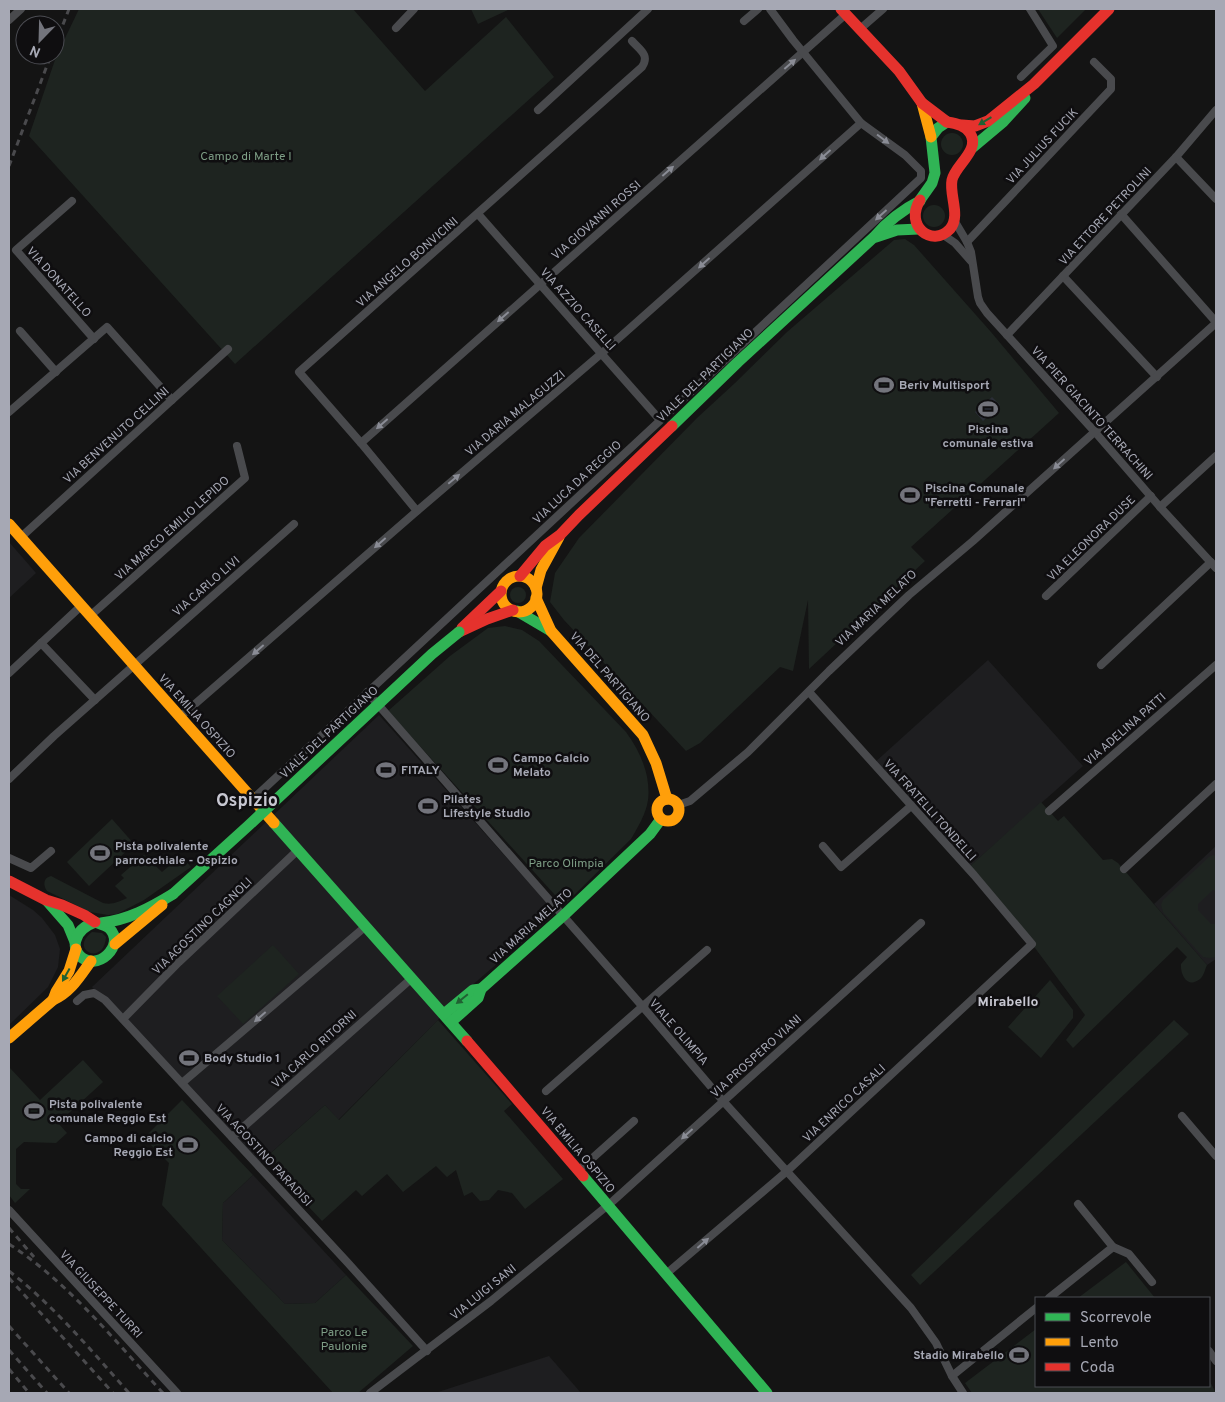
<svg xmlns="http://www.w3.org/2000/svg" width="1225" height="1402" viewBox="0 0 1225 1402" font-family="Overpass,sans-serif">
  <style>
    .built { fill: #1e1e20 }
    .green { fill: #1e2420 }
    .water { fill: #2b2e37 }
    .lines { fill: none; stroke-linecap: round; stroke-linejoin: round }
    .street { stroke: #494a4d; stroke-width: 8 }
    .fast { stroke: #30b455; stroke-width: 11 }
    .slow { stroke: #ff9f0a; stroke-width: 11 }
    .jam { stroke: #e5322d; stroke-width: 11 }
    .rail { stroke: #4a4a4d; stroke-width: 3; stroke-dasharray: 6 5; stroke-linecap: butt }
    .fast-bridge { stroke: #30b455; stroke-width: 11 }
    .oneway { fill: #8a8c95 }
    .oneway2 { fill: #206132 }
    .labels { text-anchor: middle; stroke-width: 5; stroke-linejoin: round; paint-order: stroke }
    .street-label { font-size: 12px; fill: #a6a8b4; stroke: #0f0e10 }
    .park-label { font-size: 12px; fill: #7e9e86; stroke: #0f0e10 }
    .poi-label { font-size: 12px; font-weight: bold; fill: #a6a8b4; stroke: #0f0e10; text-anchor: start }
    .neighbourhood-label { font-size: 14px; font-weight: bold; fill: #c7c7d1; stroke: #0f0e10 }
    .district-label { font-size: 18px; font-weight: bold; fill: #c7c7d1; stroke: #0f0e10 }
  </style>
  <rect width="100%" height="100%" fill="#141414"/>
  <g class="built">
    <polygon points="9,542 36,573 9,598"/>
    <polygon points="988,660 1083,766 968,868 873,764"/>
    <polygon points="379,715 556,913 477,981 447,1006 438,1020 338,1120 325,1105 257,1165 92,987"/>
    <polygon points="1216,846 1216,959 1207,965 1154,904"/>
    <polygon points="9,895 33,910 42,918 55,935 60,949 58,967 48,987 9,1025"/>
    <polygon points="253,1175 346,1275 315,1303 285,1304 222,1240 223,1203"/>
    <polygon points="549,1356 581,1393 435,1393"/>
  </g>
  <g class="green">
    <polygon points="79,9 353,9 425,91 506,17 554,77 235,364 29,136 56,57"/>
    <polygon points="471,9 510,9 478,24"/>
    <polygon points="1038,9 1086,9 1057,38"/>
    <circle cx="952" cy="144" r="11"/>
    <circle cx="934" cy="216" r="11"/>
    <polygon points="905,239 914,245 991,332 1059,413 911,547 925,561 809,669 808,600 793,671 780,667 700,743 686,751 564,620 550,602 555,573 579,538 697,418 735,383 787,332 894,240"/>
    <circle cx="518" cy="595" r="8"/>
    <path d="M505 626 522 630 539 641 626 732C640 751 651 775 648 800 646 814 638 827 631 839L564 905 388 711 450 656 488 628Z"/>
    <path d="M1041 802 1058 821 1064 816 1103 860 1112 859 1118 863 1207 965C1205 969 1204 976 1200 979 1188 989 1180 975 1181 964L1187 957 1177 947 1073 1048 1066 1040 1085 1015 1032 944 968 868Z"/>
    <polygon points="112,819 134,844 89,886 67,862"/>
    <path d="M144 855 162 872 181 856 191 867 144 900 117 914 108 915 90 912 47 891C43 885 43 878 51 876L103 903C112 905 118 902 127 898L115 886 124 878 121 875Z"/>
    <polygon points="1213,855 1216,856 1216,891 1213,890 1198,904 1198,910 1211,924 1216,924 1216,957 1210,958 1203,957 1163,912 1161,905 1163,900 1209,857"/>
    <path d="M92 932 102 933 106 937C104 967 68 950 92 932Z"/>
    <polygon points="273,945 299,974 243,1024 217,996"/>
    <polygon points="1050,980 1073,1010 1073,1018 1041,1058 1008,1027"/>
    <polygon points="438,1020 512,1104 504,1111 563,1179 525,1209 512,1193 498,1190 489,1200 480,1201 472,1192 464,1196 456,1170 447,1177 436,1166 403,1192 387,1174 362,1196 356,1190 322,1221 264,1159 325,1105 339,1120"/>
    <polygon points="1174,1020 1189,1034 920,1285 911,1275"/>
    <polygon points="83,1060 103,1082 58,1123 67,1133 56,1143 24,1142 16,1149 16,1184 21,1189 30,1189 15,1203 9,1195 9,1067 40,1100"/>
    <polygon points="182,1100 253,1175 223,1203 222,1240 285,1304 315,1303 346,1275 413,1346 358,1393 333,1393 162,1205 169,1163 144,1138"/>
    <polygon points="1126,1262 1155,1298 1078,1298"/>
    <polygon points="1036,1329 1036,1386 1209,1386 1209,1380 1216,1393 972,1393 965,1383"/>
  </g>
  <polygon class="water" points="992,397 1000,405 983,421 975,412"/>
  <g class="lines">
    <g class="street">
      <polyline points="9,20 21,9"/>
      <polyline points="744,21 758,9"/>
      <polyline points="396,28 414,9"/>
      <polyline points="860,29 883,9"/>
      <polyline points="1021,77 1053,46 1030,9"/>
      <polyline points="538,110 648,9"/>
      <polyline points="1176,157 1216,199"/>
      <polyline points="72,201 16,250 94,339"/>
      <polyline points="478,214 660,420"/>
      <polyline points="1121,214 1216,322"/>
      <polyline points="954,220 967,242 971,252 978,297 980,303 987,313 1095,432 1160,507 1216,568"/>
      <polyline points="942,234 955,243 971,261"/>
      <polyline points="967,242 1111,89 1111,79 1094,62"/>
      <polyline points="1063,276 1157,377"/>
      <polyline points="20,331 56,372"/>
      <polyline points="1007,335 1176,157 1216,110"/>
      <polyline points="9,412 107,327 172,400"/>
      <polyline points="361,443 846,14"/>
      <polyline points="1160,507 1216,456"/>
      <path d="M417 511 361 443 299 372 642 67C650 55 640 50 632 41"/>
      <polyline points="20,538 228,349"/>
      <polyline points="1046,596 1151,496"/>
      <polyline points="90,616 245,478 237,446"/>
      <polyline points="41,643 95,700"/>
      <polyline points="1101,665 1211,562"/>
      <polyline points="9,673 81,606"/>
      <polyline points="367,692 643,1007 723,1101 911,1308 936,1343 952,1376 963,1393"/>
      <polyline points="180,717 417,511 602,353 861,123"/>
      <polyline points="9,779 54,736 294,524"/>
      <polyline points="253,799 921,178 921,171 905,155 861,123 793,40 770,9"/>
      <polyline points="678,805 690,801 748,752 829,671 909,595 973,541 1216,323"/>
      <polyline points="1049,811 1216,665"/>
      <polyline points="823,846 841,867 911,806"/>
      <polyline points="9,858 31,868 51,851"/>
      <polyline points="1124,869 1216,784"/>
      <polyline points="77,1001 84,995 94,993 105,1000 348,1263 427,1351"/>
      <polyline points="123,1019 179,962 298,850"/>
      <polyline points="182,1083 366,926"/>
      <polyline points="546,1091 707,950"/>
      <polyline points="1182,1116 1216,1156"/>
      <polyline points="232,1137 412,978"/>
      <polyline points="578,1171 634,1121"/>
      <polyline points="9,1210 177,1393"/>
      <polyline points="1113,1247 1129,1254 1152,1282"/>
      <polyline points="666,1274 786,1172 1032,944 974,875 809,692"/>
      <polyline points="1049,1298 1113,1247 1078,1204"/>
      <polyline points="1209,1351 1216,1361"/>
      <polyline points="952,1376 1036,1308"/>
      <polyline points="370,1393 491,1301 613,1201 921,923"/>
    </g>
    <g class="fast">
      <polyline points="972,148 1003,122 1025,98"/>
      <polyline points="920,200 932,183 935,173 931,137 938,128 947,122"/>
      <polyline points="876,237 897,230 919,229"/>
      <path d="M672 426 738 362 874 237C887 222 902 210 920 201"/>
      <polyline points="517,611 551,631"/>
      <polyline points="274,823 467,1041"/>
      <polyline points="47,901 68,925 75,942"/>
      <path d="M95 922C100 924 106 925 109 928 127 945 96 974 79 955 76 951 74 945 76 940 78 931 87 925 95 922Z"/>
      <path d="M101 923C128 920 150 908 173 894"/>
      <polyline points="444,1014 473,990 481,989"/>
      <polyline points="451,1022 478,998 481,989 563,916 650,834 661,819"/>
      <polyline points="583,1176 767,1393"/>
    </g>
    <g class="slow">
      <polyline points="922,103 931,137"/>
      <polyline points="9,524 274,823"/>
      <circle cx="519" cy="594" r="18"/>
      <polyline points="536,588 541,570 559,537"/>
      <polyline points="536,598 551,631 643,735 656,763 667,799"/>
      <circle cx="668" cy="810" r="11"/>
      <polyline points="115,944 162,905"/>
      <polyline points="53,1000 56,992 69,971 76,949"/>
      <path d="M9 1038 53 1000C71 992 80 976 91 961"/>
    </g>
    <g class="jam">
      <polyline points="841,9 899,71 922,103 947,122"/>
      <polyline points="962,125 975,126 988,121 1034,84 1109,9"/>
      <path d="M920 200C904 226 932 248 950 229 961 216 949 195 952 180 955 165 981 150 970 133 965 125 956 123 947 122"/>
      <polyline points="520,576 545,546 560,535 579,515 672,426"/>
      <polyline points="462,628 501,591"/>
      <polyline points="459,632 487,619 513,610"/>
      <polyline points="9,881 46,900 62,905 84,915 95,922"/>
      <polyline points="467,1041 583,1176"/>
    </g>
    <g class="rail">
      <polyline points="55,45 69,9"/>
      <polyline points="9,166 51,55"/>
      <polyline points="9,1228 34,1257"/>
      <path d="M9 1244C69 1283 114 1340 163 1393"/>
      <path d="M9 1271C54 1306 91 1350 129 1393"/>
      <polyline points="9,1278 113,1393"/>
      <polyline points="9,1326 69,1393"/>
      <polyline points="9,1350 47,1393"/>
      <polyline points="9,1369 29,1393"/>
    </g>
    <polyline class="fast-bridge" points="173,894 248,826 432,654 459,632"/>
  </g>
  <defs><path id="oneway-solid" d="M-6-.8H1V-3.2L6.5 0L1 3.2V.8H-6Z" transform="scale(1.25)"/></defs>
  <g class="oneway">
    <use href="#oneway-solid" transform="translate(790 64) rotate(-41)"/>
    <use href="#oneway-solid" transform="translate(883 139) rotate(37)"/>
    <use href="#oneway-solid" transform="translate(825 155) rotate(138)"/>
    <use href="#oneway-solid" transform="translate(668 171) rotate(-41)"/>
    <use href="#oneway-solid" transform="translate(881 215) rotate(138)"/>
    <use href="#oneway-solid" transform="translate(704 263) rotate(138)"/>
    <use href="#oneway-solid" transform="translate(503 317) rotate(139)"/>
    <use href="#oneway-solid" transform="translate(382 424) rotate(139)"/>
    <use href="#oneway-solid" transform="translate(1059 464) rotate(138)"/>
    <use href="#oneway-solid" transform="translate(454 479) rotate(-40)"/>
    <use href="#oneway-solid" transform="translate(380 543) rotate(139)"/>
    <use href="#oneway-solid" transform="translate(258 650) rotate(139)"/>
    <use href="#oneway-solid" transform="translate(260 1017) rotate(139)"/>
    <use href="#oneway-solid" transform="translate(687 1134) rotate(138)"/>
    <use href="#oneway-solid" transform="translate(703 1243) rotate(-41)"/>
  </g>
  <g class="oneway2">
    <use href="#oneway-solid" transform="translate(985 121) rotate(149)"/>
    <use href="#oneway-solid" transform="translate(66 975) rotate(119)"/>
    <use href="#oneway-solid" transform="translate(462 999) rotate(141)"/>
  </g>
  <defs>
    <symbol id="stadium-bare" viewBox="-9 -9 18 18"><path d="M0-5a6.5 5 0 1 0 0 10a6.5 5 0 1 0 0-10ZM-3.5-1.8h7v3.6h-7Z" fill="#73747c" stroke="#0f0e10" stroke-width="2.5" paint-order="stroke"/></symbol>
  </defs>
  <g fill-rule="evenodd">
    <use href="#stadium-bare" x="870" y="371" width="28" height="28"/>
    <use href="#stadium-bare" x="974" y="395" width="28" height="28"/>
    <use href="#stadium-bare" x="896" y="481" width="28" height="28"/>
    <use href="#stadium-bare" x="484" y="751" width="28" height="28"/>
    <use href="#stadium-bare" x="372" y="756" width="28" height="28"/>
    <use href="#stadium-bare" x="414" y="792" width="28" height="28"/>
    <use href="#stadium-bare" x="86" y="839" width="28" height="28"/>
    <use href="#stadium-bare" x="175" y="1044" width="28" height="28"/>
    <use href="#stadium-bare" x="20" y="1097" width="28" height="28"/>
    <use href="#stadium-bare" x="174" y="1131" width="28" height="28"/>
    <use href="#stadium-bare" x="1005" y="1341" width="28" height="28"/>
  </g>
  <g class="labels">
    <g class="street-label">
      <text transform="translate(1042 146) rotate(-47)" y="4">VIA JULIUS FUCIK</text>
      <text transform="translate(1105 216) rotate(-47)" y="4">VIA ETTORE PETROLINI</text>
      <text transform="translate(596 220) rotate(-41)" y="4">VIA GIOVANNI ROSSI</text>
      <text transform="translate(407 262) rotate(-41)" y="4">VIA ANGELO BONVICINI</text>
      <text transform="translate(59 282) rotate(48)" y="4">VIA DONATELLO</text>
      <text transform="translate(578 309) rotate(48)" y="4">VIA AZZIO CASELLI</text>
      <text transform="translate(705 375) rotate(-44)" y="4">VIALE DEL PARTIGIANO</text>
      <text transform="translate(515 413) rotate(-40)" y="4">VIA DARIA MALAGUZZI</text>
      <text transform="translate(1092 413) rotate(48)" y="4">VIA PIER GIACINTO TERRACHINI</text>
      <text transform="translate(116 435) rotate(-42)" y="4">VIA BENVENUTO CELLINI</text>
      <text transform="translate(577 482) rotate(-43)" y="4">VIA LUCA DA REGGIO</text>
      <text transform="translate(172 528) rotate(-42)" y="4">VIA MARCO EMILIO LEPIDO</text>
      <text transform="translate(1091 538) rotate(-44)" y="4">VIA ELEONORA DUSE</text>
      <text transform="translate(206 586) rotate(-41)" y="4">VIA CARLO LIVI</text>
      <text transform="translate(876 608) rotate(-43)" y="4">VIA MARIA MELATO</text>
      <text transform="translate(610 677) rotate(49)" y="4">VIA DEL PARTIGIANO</text>
      <text transform="translate(197 716) rotate(48)" y="4">VIA EMILIA OSPIZIO</text>
      <text transform="translate(1125 729) rotate(-41)" y="4">VIA ADELINA PATTI</text>
      <text transform="translate(329 732) rotate(-43)" y="4">VIALE DEL PARTIGIANO</text>
      <text transform="translate(930 810) rotate(48)" y="4">VIA FRATELLI TONDELLI</text>
      <text transform="translate(202 926) rotate(-44)" y="4">VIA AGOSTINO CAGNOLI</text>
      <text transform="translate(531 926) rotate(-42)" y="4">VIA MARIA MELATO</text>
      <text transform="translate(679 1032) rotate(49)" y="4">VIALE OLIMPIA</text>
      <text transform="translate(314 1049) rotate(-42)" y="4">VIA CARLO RITORNI</text>
      <text transform="translate(756 1056) rotate(-42)" y="4">VIA PROSPERO VIANI</text>
      <text transform="translate(844 1103) rotate(-43)" y="4">VIA ENRICO CASALI</text>
      <text transform="translate(578 1150) rotate(50)" y="4">VIA EMILIA OSPIZIO</text>
      <text transform="translate(264 1155) rotate(47)" y="4">VIA AGOSTINO PARADISI</text>
      <text transform="translate(483 1292) rotate(-39)" y="4">VIA LUIGI SANI</text>
      <text transform="translate(101 1294) rotate(47)" y="4">VIA GIUSEPPE TURRI</text>
    </g>
    <g class="park-label">
      <text x="246" y="160">Campo di Marte I</text>
      <text x="566" y="867">Parco Olimpia</text>
      <text x="344" y="1336">Parco Le<tspan x="344" dy="14">Paulonie</tspan></text>
    </g>
    <g class="poi-label">
      <text x="899" y="389">Beriv Multisport</text>
      <text x="988" y="433" text-anchor="middle">Piscina<tspan x="988" dy="14">comunale estiva</tspan></text>
      <text x="925" y="492">Piscina Comunale<tspan x="925" dy="14">"Ferretti - Ferrari"</tspan></text>
      <text x="513" y="762">Campo Calcio<tspan x="513" dy="14">Melato</tspan></text>
      <text x="401" y="774">FITALY</text>
      <text x="443" y="803">Pilates<tspan x="443" dy="14">Lifestyle Studio</tspan></text>
      <text x="115" y="850">Pista polivalente<tspan x="115" dy="14">parrocchiale - Ospizio</tspan></text>
      <text x="204" y="1062">Body Studio 1</text>
      <text x="49" y="1108">Pista polivalente<tspan x="49" dy="14">comunale Reggio Est</tspan></text>
      <text x="173" y="1142" text-anchor="end">Campo di calcio<tspan x="173" dy="14">Reggio Est</tspan></text>
      <text x="1004" y="1359" text-anchor="end">Stadio Mirabello</text>
    </g>
    <g class="neighbourhood-label">
      <text x="1008" y="1006">Mirabello</text>
    </g>
    <g class="district-label">
      <text x="247" y="806">Ospizio</text>
    </g>
  </g>
  <rect width="1225" height="1402" fill="none" stroke="#a6a8b4" stroke-width="20"/>
  <rect x="1035" y="1297" width="175" height="90" fill="#0f0e10" stroke="#4b4c52"/>
  <rect x="1045" y="1313" width="25" height="8" fill="#30b455" stroke="#4b4c52"/>
  <text x="1080" y="1322" font-size="15" fill="#a6a8b4">Scorrevole</text>
  <rect x="1045" y="1338" width="25" height="8" fill="#ff9f0a" stroke="#4b4c52"/>
  <text x="1080" y="1347" font-size="15" fill="#a6a8b4">Lento</text>
  <rect x="1045" y="1363" width="25" height="8" fill="#e5322d" stroke="#4b4c52"/>
  <text x="1080" y="1372" font-size="15" fill="#a6a8b4">Coda</text>
  <g transform="translate(40 40) rotate(203)"><circle r="24" fill="#0f0e10" stroke="#4b4c52"/>
  <path d="M0-4L9 19L0 12L-9 19Z" fill="#73747c"/>
  <text y="-8" font-size="14" font-weight="bold" text-anchor="middle" fill="#a6a8b4">N</text>
  </g>
</svg>
